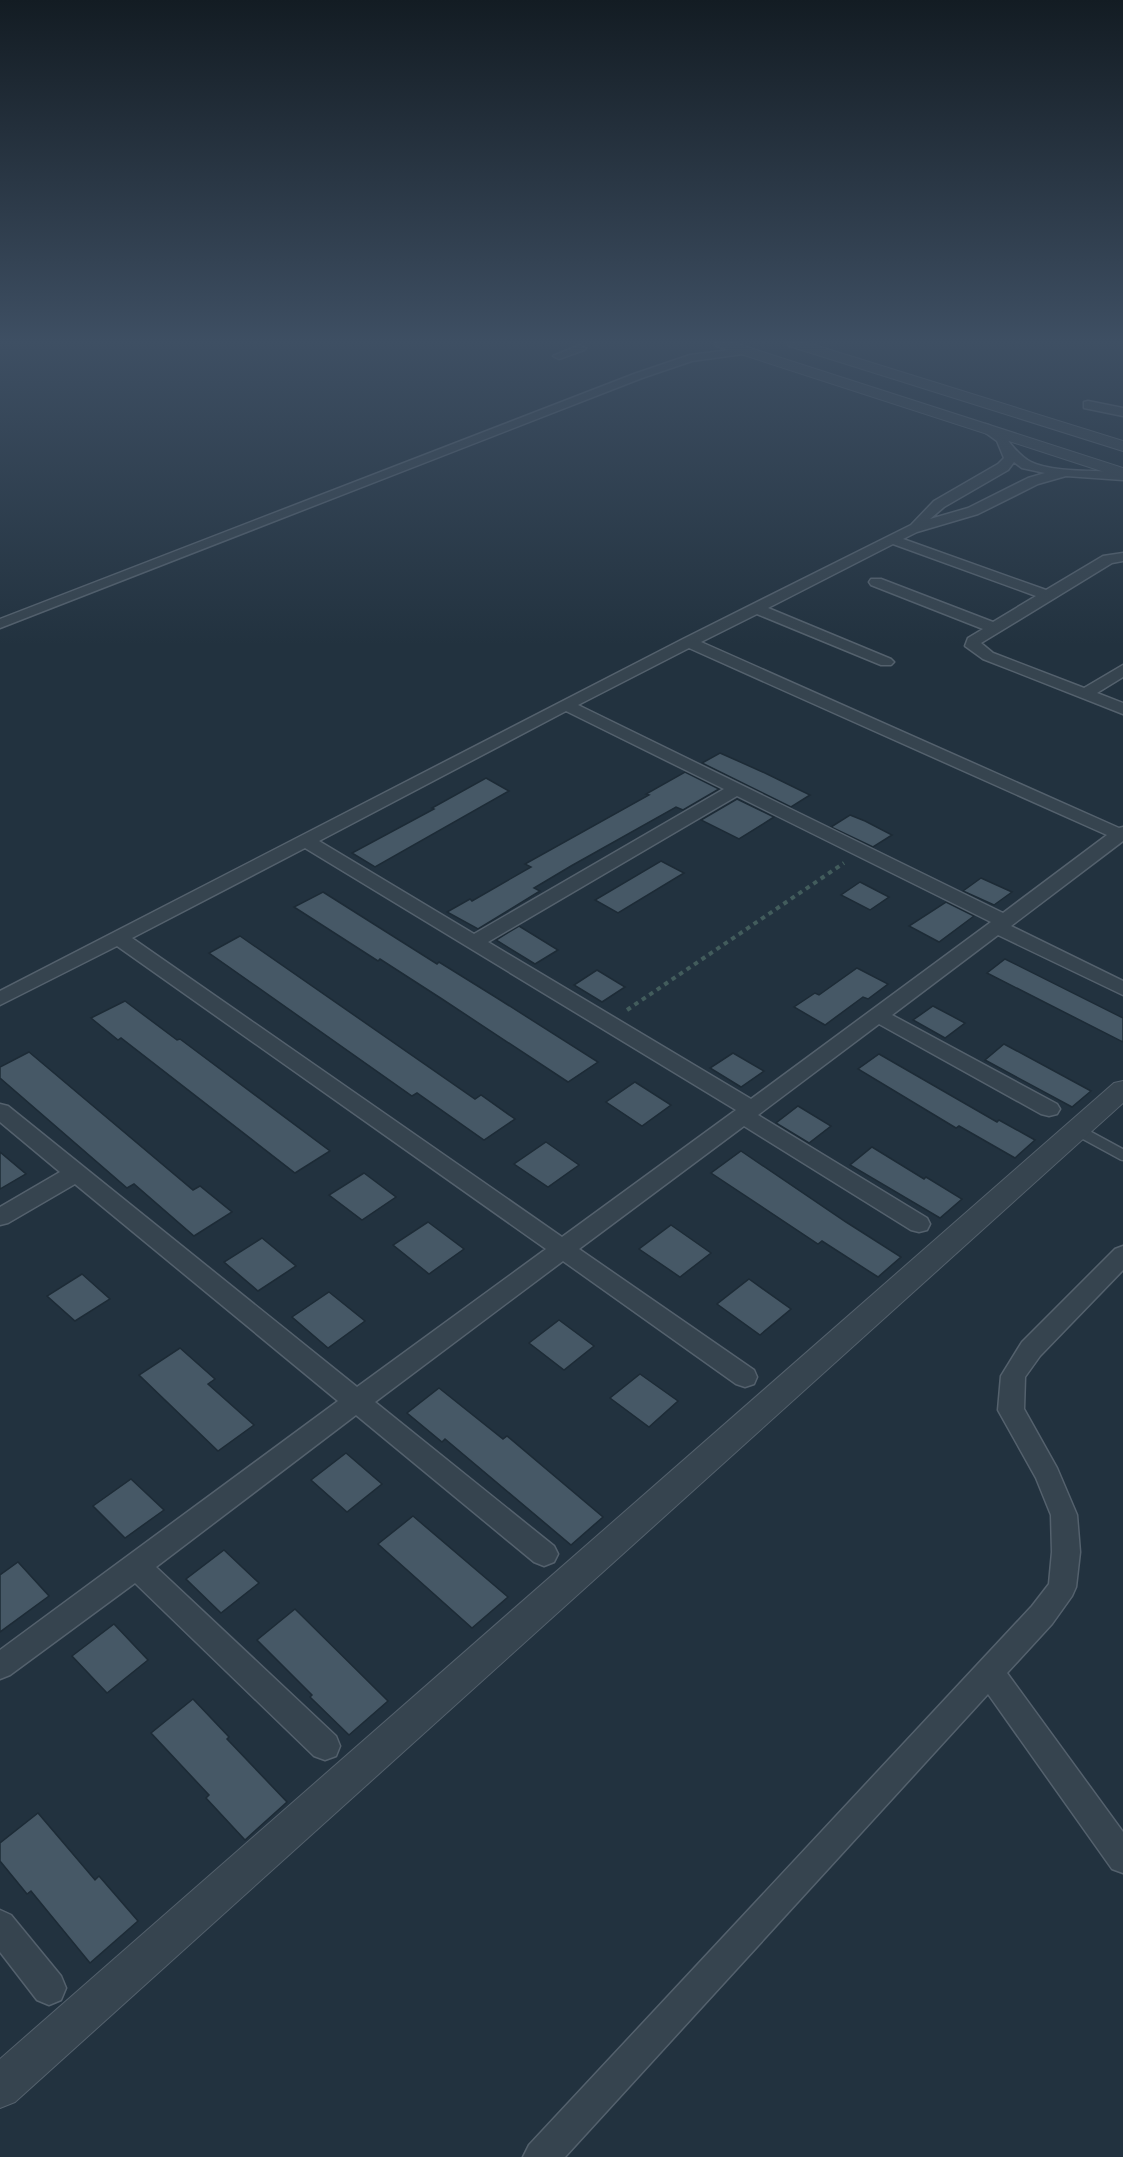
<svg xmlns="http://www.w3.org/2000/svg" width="1123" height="2157" viewBox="0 0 1123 2157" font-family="'Archivo Narrow',sans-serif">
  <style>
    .building { fill: #465866; stroke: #1d2b36; stroke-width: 1.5 }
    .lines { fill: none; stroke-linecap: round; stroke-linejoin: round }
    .service-casing { stroke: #54616d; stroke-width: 13 }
    .minor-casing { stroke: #54616d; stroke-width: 3 }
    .tertiary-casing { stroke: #54616d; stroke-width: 2 }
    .path { stroke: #425c5c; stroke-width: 4; stroke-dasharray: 4.5 4.5; stroke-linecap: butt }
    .service { stroke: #36444f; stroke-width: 10 }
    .minor { fill: #36444f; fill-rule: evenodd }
    .tertiary { fill: #36444f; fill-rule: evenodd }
  </style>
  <rect width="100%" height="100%" fill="#22323f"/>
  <g class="building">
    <polygon points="720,753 765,773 810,795 791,807 702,763"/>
    <polygon points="685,772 719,789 683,810 676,807 571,866 534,888 540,891 478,929 447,912 470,899 472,901 531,867 525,864 649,795 646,794"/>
    <polygon points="486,778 509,791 375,867 352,853 434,809 432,808"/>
    <polygon points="737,799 774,817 739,839 701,820"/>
    <polygon points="850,815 865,821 892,835 873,847 831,827"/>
    <polygon points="661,861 684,873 618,913 595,900"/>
    <polygon points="981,878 1012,892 994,905 963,891"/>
    <polygon points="860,882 889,897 870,910 841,895"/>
    <polygon points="323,892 437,964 439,962 497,998 598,1062 568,1082 442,999 380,959 378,961 294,907"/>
    <polygon points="946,902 974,916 939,942 909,926"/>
    <polygon points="519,926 558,950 535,964 496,940"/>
    <polygon points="240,936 475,1099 481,1095 515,1119 484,1140 417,1093 412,1096 209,953"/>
    <polygon points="1005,959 1123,1018 1123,1042 987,973"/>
    <polygon points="857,968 888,984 868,999 863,997 825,1025 794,1007 815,993 819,995"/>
    <polygon points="597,970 625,987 602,1002 574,985"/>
    <polygon points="125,1001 177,1040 180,1039 330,1151 295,1173 121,1038 118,1040 91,1018"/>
    <polygon points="933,1006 965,1023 945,1038 913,1020"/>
    <polygon points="1004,1044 1056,1072 1091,1091 1072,1107 985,1060"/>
    <polygon points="29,1052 193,1190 200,1186 232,1212 194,1236 134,1184 127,1188 0,1078 0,1067"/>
    <polygon points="733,1053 764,1071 741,1087 710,1068"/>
    <polygon points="879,1054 997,1122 999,1120 1035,1140 1015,1158 959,1126 956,1128 858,1069"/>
    <polygon points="635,1082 671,1105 642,1126 606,1102"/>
    <polygon points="798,1106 831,1126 809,1143 776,1123"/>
    <polygon points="546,1142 579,1165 548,1187 514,1164"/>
    <polygon points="872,1147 924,1179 926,1177 962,1199 940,1218 850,1165"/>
    <polygon points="741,1151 846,1222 901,1257 878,1277 822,1241 818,1244 711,1173"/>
    <polygon points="0,1152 26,1174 0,1189"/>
    <polygon points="364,1173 396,1197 362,1220 329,1195"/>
    <polygon points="428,1222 464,1249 429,1274 393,1245"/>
    <polygon points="671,1225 711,1253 680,1277 639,1249"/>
    <polygon points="262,1238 296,1266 258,1291 224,1262"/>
    <polygon points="82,1274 110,1299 75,1321 47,1296"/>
    <polygon points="749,1279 791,1309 760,1335 717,1304"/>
    <polygon points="329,1292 365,1321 328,1348 292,1317"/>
    <polygon points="559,1320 594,1346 564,1370 529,1343"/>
    <polygon points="180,1348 215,1379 208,1384 254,1425 218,1451 139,1375"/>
    <polygon points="640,1374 678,1401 649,1427 610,1398"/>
    <polygon points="439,1388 503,1439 507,1436 603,1517 571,1545 445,1439 442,1442 407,1413"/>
    <polygon points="346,1453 382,1484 347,1512 311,1480"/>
    <polygon points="131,1479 164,1510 125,1538 93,1506"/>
    <polygon points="413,1516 508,1597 472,1628 378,1544"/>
    <polygon points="224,1550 259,1583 221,1613 186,1579"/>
    <polygon points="18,1562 49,1596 0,1632 0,1575"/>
    <polygon points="295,1609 388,1701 349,1735 310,1697 312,1695 257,1640"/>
    <polygon points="114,1624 148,1660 107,1693 72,1656"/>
    <polygon points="193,1699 229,1737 227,1739 287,1802 245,1840 206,1798 209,1795 151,1733"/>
    <polygon points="38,1813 95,1880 99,1876 138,1921 90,1963 31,1891 27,1894 0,1861 0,1843"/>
  </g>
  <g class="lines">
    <defs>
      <polyline id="service" points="1077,1130 1123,1155"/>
      <g id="minor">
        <polygon points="580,345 586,348 584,350 559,359 553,356"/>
        <polygon points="746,348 752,351 750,353 692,361 642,378 0,628 0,619 634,374 690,355"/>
        <polygon points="1088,401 1123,408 1123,416 1084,408 1084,402"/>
        <path d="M985 424C1007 430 1011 452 1031 462 1054 473 1097 470 1123 472V480L1066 476 1038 484 978 514 917 532 903 539 1046 590 1103 556 1123 553V561L1112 563 981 643 993 653 1084 688 1123 665V677L1097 693 1123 703V714L983 659 965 646 968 638 983 629 871 585 869 582 871 579H881L993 622 1036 596 893 544 768 608 891 659 894 662 891 665H881L757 614 701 642 1119 828 1123 827V841L1011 926 1123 981V995L998 935 892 1015 1057 1104 1060 1109 1057 1114 1049 1116 1041 1114 879 1024 758 1115 927 1218 930 1224 927 1230 919 1232 911 1230 744 1126 579 1249 754 1370 757 1377 754 1384 745 1387 736 1384 563 1261 375 1402 554 1546 558 1554 554 1562 544 1566 534 1562 356 1415 156 1567 336 1736 340 1746 336 1756 325 1760 314 1756 135 1583 10 1675 0 1679V1650L338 1401 75 1184 8 1223 0 1225V1207L60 1172 0 1122V1104L8 1106 357 1387 546 1249 117 946 0 1005V991L683 639 911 525 934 501 998 464 1004 458 997 441 979 428ZM1014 462 1022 468 1045 473 1028 478 968 508 930 519 944 507 1008 470ZM689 648 1107 835 1003 913 578 705ZM566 711 724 789 474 934 319 841ZM737 796 991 922 751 1099 488 942ZM305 848 736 1110 562 1237 132 938Z"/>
        <polygon points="1123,1246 1123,1270 1040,1356 1025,1377 1024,1409 1057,1468 1077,1515 1080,1552 1076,1587 1072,1596 1052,1624 1007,1673 1123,1832 1123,1873 1112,1869 988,1694 565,2157 523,2157 529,2145 1032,1606 1049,1584 1052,1552 1051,1515 1036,1478 998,1410 1001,1376 1022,1342 1115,1249"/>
        <polygon points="0,1910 11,1915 61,1976 66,1988 61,2000 49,2005 37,2000 0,1952"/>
      </g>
      <g id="tertiary">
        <polygon points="714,343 735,343 1123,468 1123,478 716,346"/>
        <polygon points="787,343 808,343 1123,441 1123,451 789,346"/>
        <polygon points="1123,1081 1123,1103 15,2102 0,2108 0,2059 1114,1083"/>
      </g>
    </defs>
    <use href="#service" class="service-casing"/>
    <use href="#minor" class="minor-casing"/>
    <use href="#tertiary" class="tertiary-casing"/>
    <polyline class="path" points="627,1010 844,863"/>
    <use href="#service" class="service"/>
    <use href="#minor" class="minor"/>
    <use href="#tertiary" class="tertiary"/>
  </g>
  <linearGradient id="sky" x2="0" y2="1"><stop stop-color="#131c23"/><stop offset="0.53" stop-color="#3e4f63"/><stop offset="1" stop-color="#3e4f63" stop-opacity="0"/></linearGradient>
  <rect width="1123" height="645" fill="url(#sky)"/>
</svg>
